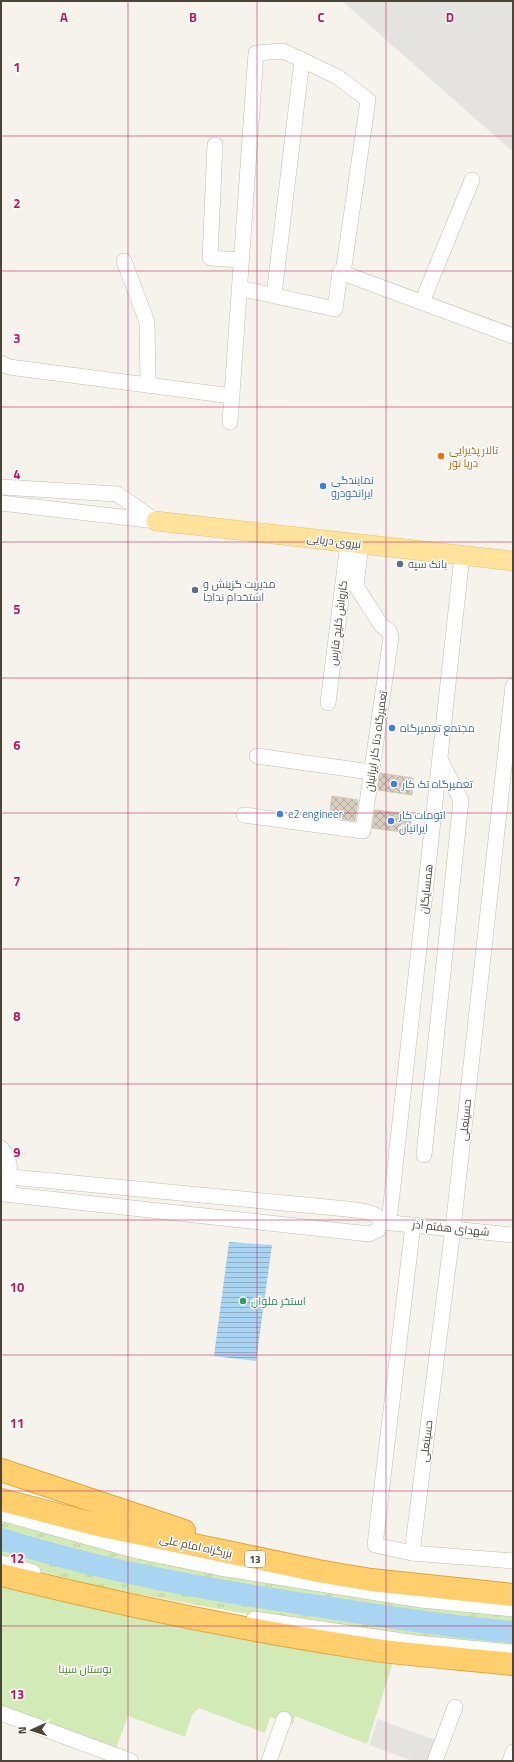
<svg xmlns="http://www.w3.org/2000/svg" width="514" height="1762" viewBox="0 0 514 1762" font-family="'Titillium Web',Cairo,sans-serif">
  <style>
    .grass { fill: url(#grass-tufts) }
    .park { fill: #d2eab5 }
    .parking { fill: #e5e3e0 }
    .water { fill: url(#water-rules) }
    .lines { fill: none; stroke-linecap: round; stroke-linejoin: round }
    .river { stroke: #a9d4f2; stroke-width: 22 }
    .building { fill: url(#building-cross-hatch); stroke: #d3c7b4 }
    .minor-casing { stroke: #c2bbae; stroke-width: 16 }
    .major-casing { stroke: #e6c16a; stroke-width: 20 }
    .highway-casing { stroke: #e0a43c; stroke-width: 24 }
    .minor { stroke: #fff; stroke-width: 15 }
    .major { stroke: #ffe39c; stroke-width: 19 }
    .highway { stroke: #ffcf6e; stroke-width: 22 }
    .grid { fill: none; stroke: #c2185b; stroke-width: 1; stroke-opacity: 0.55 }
    .food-dot { fill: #e8710a; stroke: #fff; stroke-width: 1.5 }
    .shop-dot { fill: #3f7fe0; stroke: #fff; stroke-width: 1.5 }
    .service-dot { fill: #5c6f8a; stroke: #fff; stroke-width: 1.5 }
    .leisure-dot { fill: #2e9e5b; stroke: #fff; stroke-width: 1.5 }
    .labels { text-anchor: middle; stroke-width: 3; stroke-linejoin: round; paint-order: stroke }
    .shield { fill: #fff; stroke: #817c74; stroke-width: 1 }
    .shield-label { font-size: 10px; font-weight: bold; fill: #4b4439 }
    .food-label { font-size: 11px; fill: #c56008; stroke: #fff; text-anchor: start }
    .shop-label { font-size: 11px; fill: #366cbe; stroke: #fff; text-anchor: start }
    .street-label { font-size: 11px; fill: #4b4439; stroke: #fff }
    .service-label { font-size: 11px; fill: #4e5e75; stroke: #fff; text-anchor: start }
    .leisure-label { font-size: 11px; fill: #27864d; stroke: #fff; text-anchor: start }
    .park-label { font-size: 11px; fill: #4a7f2a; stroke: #fff }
    .grid-label { font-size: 13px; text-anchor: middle; font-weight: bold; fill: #c2185b; stroke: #fff; stroke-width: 3; stroke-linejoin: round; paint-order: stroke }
  </style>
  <defs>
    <pattern id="grass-tufts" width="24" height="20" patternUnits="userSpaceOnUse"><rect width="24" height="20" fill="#d2eab5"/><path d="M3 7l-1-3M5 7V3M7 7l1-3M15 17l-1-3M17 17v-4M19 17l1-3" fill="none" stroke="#b6ca9c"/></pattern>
    <pattern id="water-rules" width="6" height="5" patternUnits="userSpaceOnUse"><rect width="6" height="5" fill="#a9d4f2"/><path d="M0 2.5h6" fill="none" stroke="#8caec5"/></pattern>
    <pattern id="building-cross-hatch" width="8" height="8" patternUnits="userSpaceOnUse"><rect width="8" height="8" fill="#d8cfc1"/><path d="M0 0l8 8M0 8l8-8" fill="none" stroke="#b1aa9e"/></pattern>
  </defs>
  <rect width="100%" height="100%" fill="#f6f3ec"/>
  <polygon class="grass" points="1,1519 513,1611 513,1649 317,1626 214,1608 94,1586 1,1560"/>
  <polygon class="park" points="1,1585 393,1662 367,1744 295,1716 293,1724 270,1717 265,1733 199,1708 192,1715 185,1737 128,1716 116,1748 1,1707"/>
  <g class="parking">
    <polygon points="342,1 513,1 513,152"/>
    <polygon points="378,1719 435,1740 428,1761 413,1761 369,1745"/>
  </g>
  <polygon class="water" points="229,1242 272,1245 256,1361 214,1356"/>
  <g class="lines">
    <path class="river" d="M1 1539C106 1572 215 1591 324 1607 386 1617 450 1627 513 1632"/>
  </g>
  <g class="building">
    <polygon points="380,773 413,778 412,795 378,790"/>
    <polygon points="332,796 358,800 355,821 329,817"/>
    <polygon points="375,810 411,814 410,833 372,828"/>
  </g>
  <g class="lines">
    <defs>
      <g id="minor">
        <polyline points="215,145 210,258 241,260"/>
        <polyline points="124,261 147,322 148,385"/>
        <polyline points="239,288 335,309 340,272 513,336"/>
        <polyline points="274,295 302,60"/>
        <polyline points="422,302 472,180"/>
        <polyline points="1,363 9,367 232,396"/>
        <polyline points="230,422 256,53 283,51 338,77 368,100 343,273"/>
        <polyline points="1,487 117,494 156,521 1,503"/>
        <polyline points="328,703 348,543"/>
        <polyline points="257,756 371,772"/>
        <polyline points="244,815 363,831 391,637 389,631 381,625 356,586 361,544"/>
        <path d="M1 1148C11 1159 11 1174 8 1187"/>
        <polyline points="424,1155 461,800 440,759"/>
        <path d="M11 1177 347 1209C360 1211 375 1210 382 1222L513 1235"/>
        <polyline points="4,1194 369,1234 378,1230 382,1222"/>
        <polyline points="389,1222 462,556"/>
        <polyline points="413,1225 375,1545 412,1553 513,1561"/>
        <polyline points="1,1513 137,1551 220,1568 421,1600 513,1609"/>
        <polyline points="412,1553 453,1228 513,686"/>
        <polyline points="1,1563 33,1572"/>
        <polyline points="254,1619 416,1643 513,1652"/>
        <polyline points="1,1713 131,1761"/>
        <polyline points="269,1761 284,1719"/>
        <polyline points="435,1761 455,1707"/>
        <polyline points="510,1761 513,1752"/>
      </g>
      <polyline id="major" points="156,521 513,561"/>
      <g id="highway">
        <polyline points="1,1470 184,1531"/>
        <polyline points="1,1500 98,1525 318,1571 371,1580 513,1595"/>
        <path d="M1 1575C125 1606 249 1631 375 1650 420 1656 467 1659 513 1664"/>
      </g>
    </defs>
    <use href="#minor" class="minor-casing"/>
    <use href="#major" class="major-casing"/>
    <use href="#highway" class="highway-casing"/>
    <use href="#minor" class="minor"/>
    <use href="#major" class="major"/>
    <use href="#highway" class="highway"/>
  </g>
  <path class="grid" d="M128 1V1761M257 1V1761M386 1V1761M1 136H513M1 271H513M1 407H513M1 542H513M1 678H513M1 813H513M1 949H513M1 1084H513M1 1220H513M1 1355H513M1 1491H513M1 1626H513"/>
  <circle class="food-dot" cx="441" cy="456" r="4"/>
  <g class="shop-dot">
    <circle cx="323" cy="486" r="4"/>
    <circle cx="392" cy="728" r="4"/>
    <circle cx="394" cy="784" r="4"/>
    <circle cx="280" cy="814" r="4"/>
    <circle cx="391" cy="821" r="4"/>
  </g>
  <g class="service-dot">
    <circle cx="400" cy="564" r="4"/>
    <circle cx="195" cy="590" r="4"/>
  </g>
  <circle class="leisure-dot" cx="243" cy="1301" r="4"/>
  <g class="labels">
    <rect class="shield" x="245" y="1551" width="20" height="16" rx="3"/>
    <g class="shield-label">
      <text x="255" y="1563">13</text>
    </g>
    <g class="food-label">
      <text x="449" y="454">تالار پذیرایی<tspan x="449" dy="13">دریا نور</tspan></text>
    </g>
    <g class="shop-label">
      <text x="331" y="484">نمایندگی<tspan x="331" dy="13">ایرانخودرو</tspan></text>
      <text x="400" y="732">مجتمع تعمیرگاه</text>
      <text x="402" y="788">تعمیرگاه تک کار</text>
      <text x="288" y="818">e2 engineer</text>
      <text x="399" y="819">اتومات کار<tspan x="399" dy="13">ایرانیان</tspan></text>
    </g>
    <g class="street-label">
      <text transform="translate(334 541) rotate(7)" y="4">نیروی دریایی</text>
      <text transform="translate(338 623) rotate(-83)" y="4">کارواش خلیج فارس</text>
      <text transform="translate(376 741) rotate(-82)" y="4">تعمیرگاه دنا کار ایرانیان</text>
      <text transform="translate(426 889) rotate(-84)" y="4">همسایگان</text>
      <text transform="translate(465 1120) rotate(-84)" y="4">حسینعلی</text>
      <text transform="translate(451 1228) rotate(6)" y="4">شهدای هفتم آذر</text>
      <text transform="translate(426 1441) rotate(-83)" y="4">حسینعلی</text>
      <text transform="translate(196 1546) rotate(12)" y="4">بزرگراه امام علی</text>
    </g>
    <g class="service-label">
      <text x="408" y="568">بانک سپه</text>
      <text x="203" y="588">مدیریت گزینش و<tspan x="203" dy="13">استخدام نداجا</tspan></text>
    </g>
    <g class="leisure-label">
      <text x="251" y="1305">استخر ملوان</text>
    </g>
    <g class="park-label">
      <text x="85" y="1673">بوستان سینا</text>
    </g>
  </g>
  <g class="grid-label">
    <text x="64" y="22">A</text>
    <text x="193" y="22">B</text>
    <text x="321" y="22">C</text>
    <text x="450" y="22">D</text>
    <text x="17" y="72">1</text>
    <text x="17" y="208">2</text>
    <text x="17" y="343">3</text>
    <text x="17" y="479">4</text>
    <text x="17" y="614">5</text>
    <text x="17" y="750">6</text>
    <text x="17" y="886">7</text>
    <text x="17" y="1021">8</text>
    <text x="17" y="1157">9</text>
    <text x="17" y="1292">10</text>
    <text x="17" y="1428">11</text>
    <text x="17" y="1563">12</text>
    <text x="17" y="1699">13</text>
  </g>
  <rect width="514" height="1762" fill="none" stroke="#4b4439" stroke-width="4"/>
  <g transform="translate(32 1730) rotate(267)" stroke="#ffffff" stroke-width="3" paint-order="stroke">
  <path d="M0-3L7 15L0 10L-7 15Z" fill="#4b4439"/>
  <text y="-6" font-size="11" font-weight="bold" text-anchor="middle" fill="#4b4439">N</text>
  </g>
</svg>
